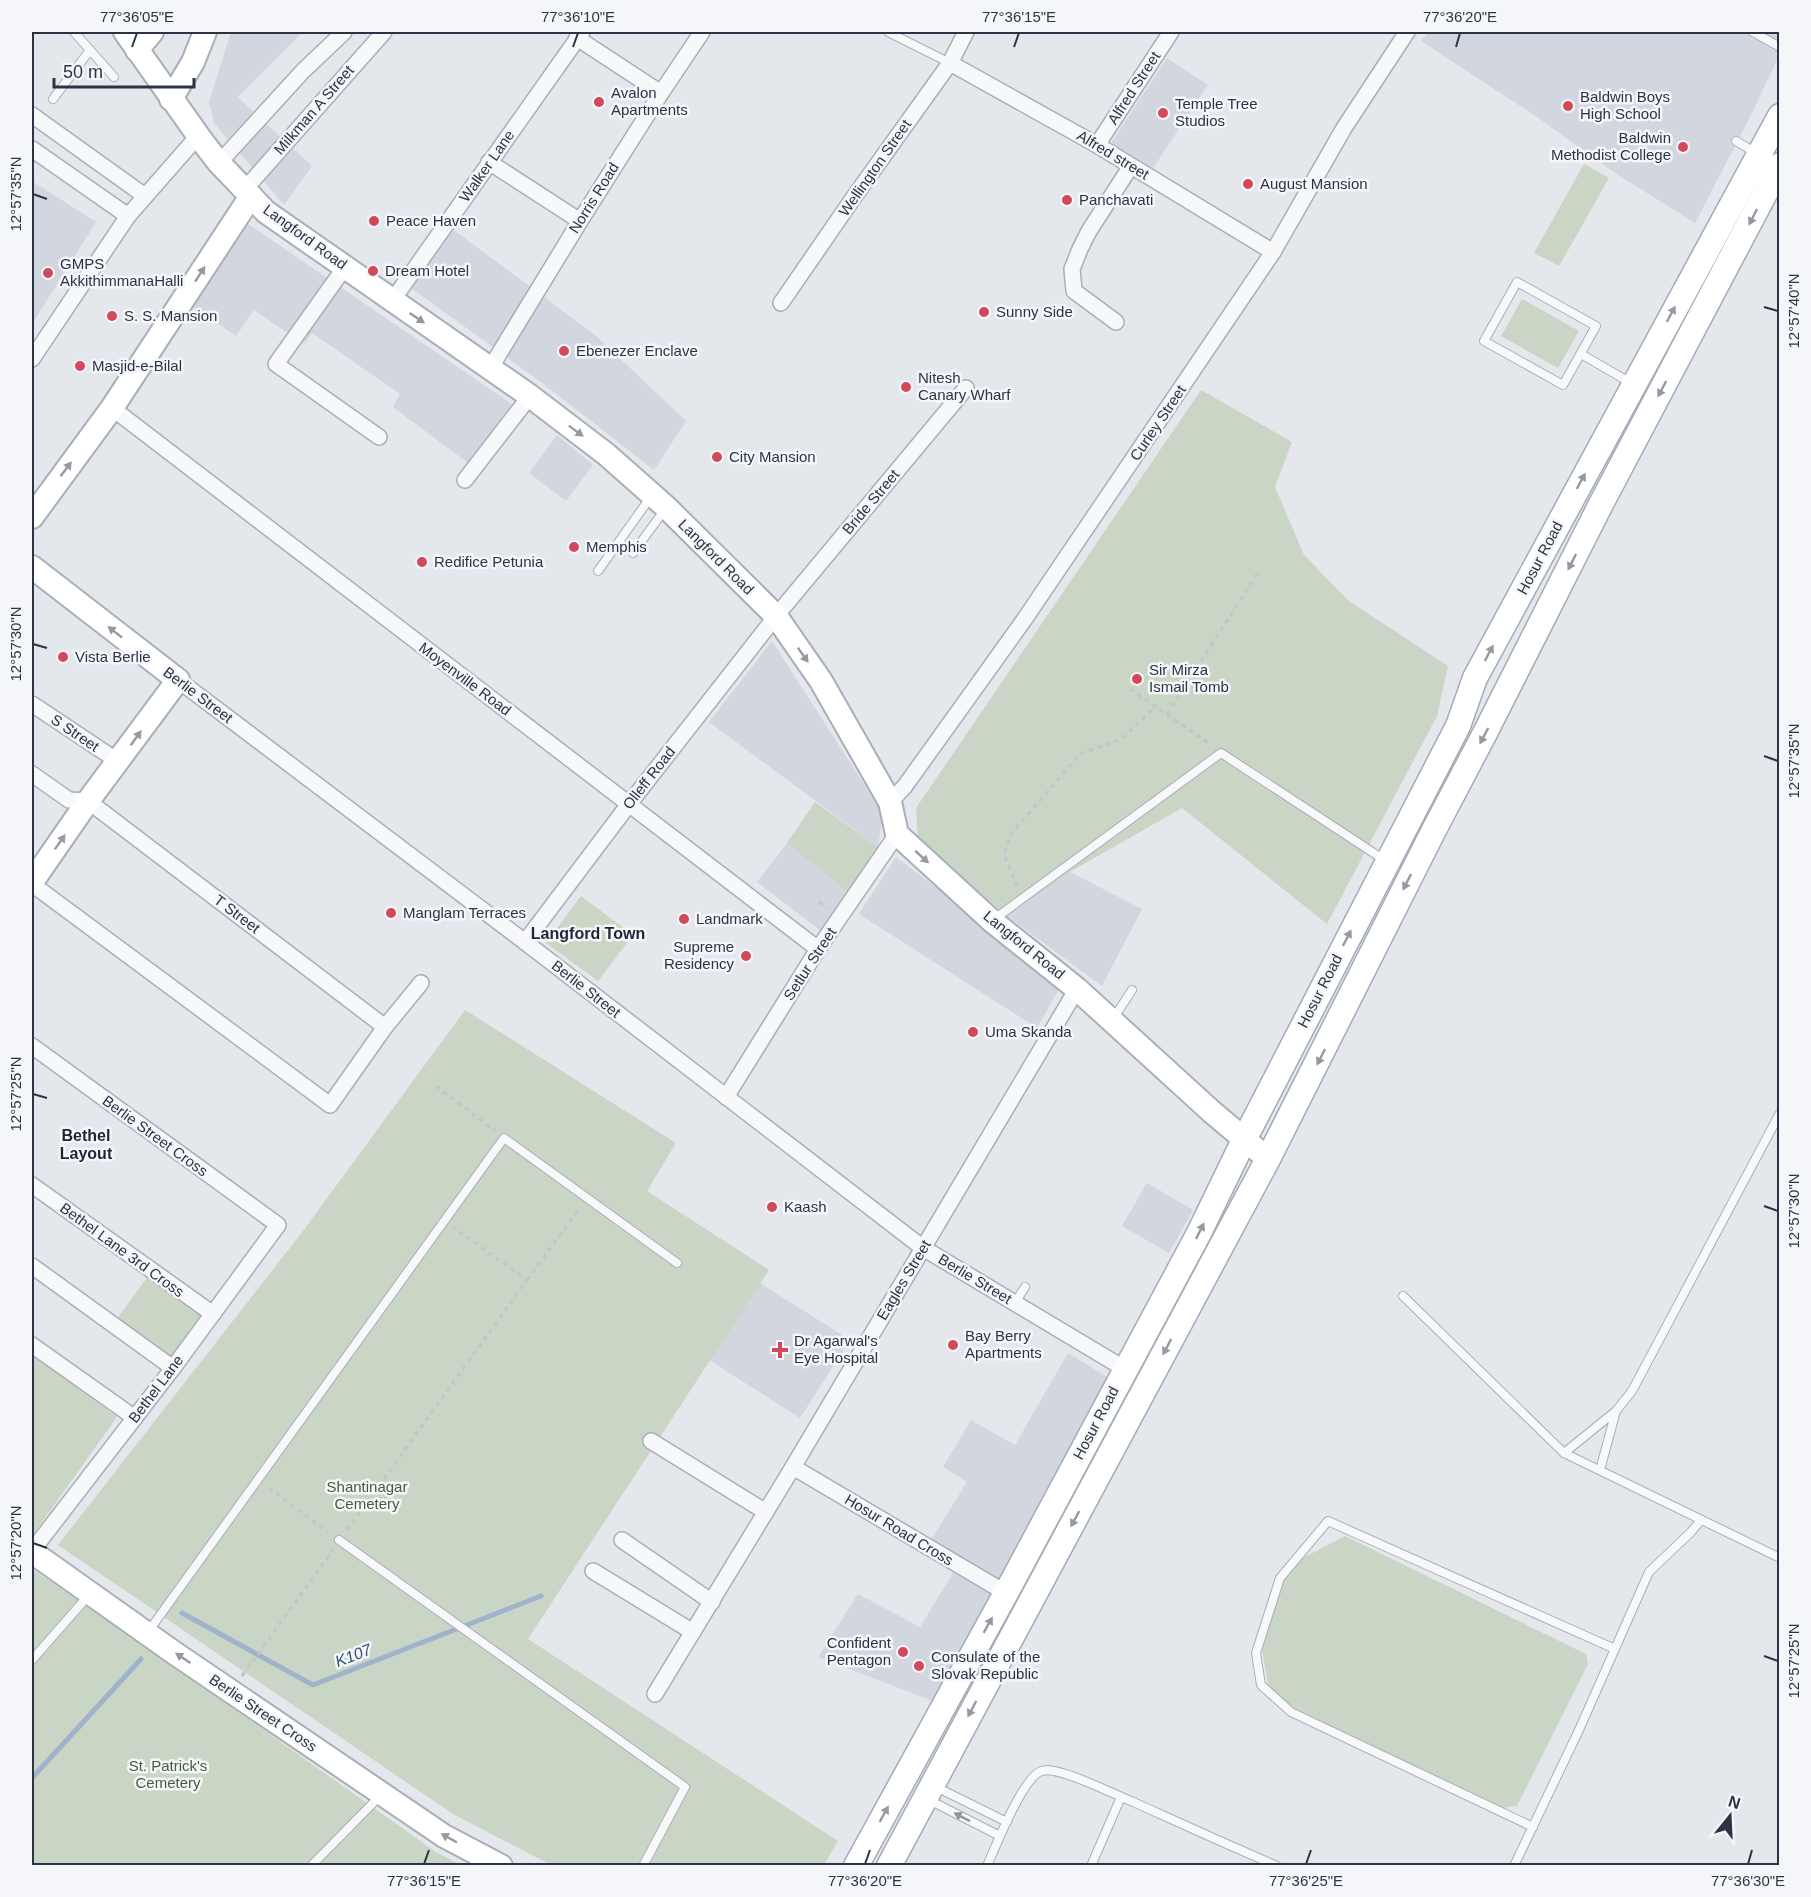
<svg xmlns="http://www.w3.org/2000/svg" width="1811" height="1897" viewBox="0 0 1811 1897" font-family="Helvetica,sans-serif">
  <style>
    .built { fill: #d2d6de }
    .green { fill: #c9d6c5 }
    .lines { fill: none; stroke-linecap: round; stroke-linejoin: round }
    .stream { stroke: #9fb4cc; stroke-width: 5 }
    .lane-casing { stroke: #a9aeb7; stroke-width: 10 }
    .street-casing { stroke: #a9aeb7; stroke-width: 18 }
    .secondary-casing { stroke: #a9aeb7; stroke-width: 26 }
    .primary-casing { stroke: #a3abb8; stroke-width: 27 }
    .path { stroke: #c2c5cb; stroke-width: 3; stroke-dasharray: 4.5 4.5; stroke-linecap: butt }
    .lane { stroke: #f7f8fa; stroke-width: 8 }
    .street { stroke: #f7f8fa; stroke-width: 15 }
    .secondary { stroke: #fff; stroke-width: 22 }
    .primary { stroke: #fff; stroke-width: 24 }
    .oneway { fill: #959aa2 }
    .oneway2 { fill: #9196a0 }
    .ticks { fill: none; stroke: #2b3445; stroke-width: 2 }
    .poi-dot { fill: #d1495b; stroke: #f4f6f9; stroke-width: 2 }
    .labels { text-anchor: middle; stroke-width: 5; stroke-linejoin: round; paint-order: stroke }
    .street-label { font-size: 15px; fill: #2b3445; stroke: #f4f6f9 }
    .poi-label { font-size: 15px; fill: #2b3445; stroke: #f4f6f9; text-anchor: start }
    .park-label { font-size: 15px; fill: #3f6138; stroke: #f4f6f9 }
    .neighbourhood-label { font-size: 16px; font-weight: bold; fill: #1d2536; stroke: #f4f6f9 }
    .water-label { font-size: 16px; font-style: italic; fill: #34527a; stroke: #f4f6f9 }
    .neatline { fill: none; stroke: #2b3445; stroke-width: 2 }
    .ticks-label { font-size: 15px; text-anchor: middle; fill: #2b3445 }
  </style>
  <rect width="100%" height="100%" fill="#e4e7ec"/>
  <g class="built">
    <polygon points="231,32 303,32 238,97 312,166 284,205 214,123 209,102"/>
    <polygon points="1429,32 1779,32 1780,54 1751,115 1695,223 1615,173 1537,117 1421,41"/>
    <polygon points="1167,58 1208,85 1153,168 1111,143"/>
    <polygon points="32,181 96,222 32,324"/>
    <polygon points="248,224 525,413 480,472 393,407 400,394 312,333 304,344 254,310 236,336 192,306"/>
    <polygon points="451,228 595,335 686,421 654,470 541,382 411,288"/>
    <polygon points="557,435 593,465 566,501 529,473"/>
    <polygon points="772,641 883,814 878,847 709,722"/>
    <polygon points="787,843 848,892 821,931 757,882"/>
    <polygon points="896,857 1062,984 1037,1028 859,914"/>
    <polygon points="1070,872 1142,909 1102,986 1007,916"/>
    <polygon points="1147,1183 1193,1210 1169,1253 1122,1226"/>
    <polygon points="760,1283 850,1340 800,1418 709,1360"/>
    <polygon points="1068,1353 1112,1380 933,1701 818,1657 858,1594 920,1627 962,1558 931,1540 967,1482 943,1467 971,1420 1015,1445"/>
  </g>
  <g class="green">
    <polygon points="1584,164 1609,178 1559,266 1534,253"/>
    <polygon points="1522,299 1579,331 1558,368 1501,336"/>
    <polygon points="1201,390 1292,442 1275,487 1304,555 1349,601 1448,666 1437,716 1327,924 1182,808 1070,872 1007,916 918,838 916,808"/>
    <polygon points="815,802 878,847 848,892 787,843"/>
    <polygon points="581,896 633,935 598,981 546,943"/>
    <polygon points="465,1010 676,1143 647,1191 769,1270 528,1639 838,1841 824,1865 551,1865 453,1814 58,1545 303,1231"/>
    <polygon points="149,1275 205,1315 172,1361 116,1320"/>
    <polygon points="32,1355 117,1417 32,1536"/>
    <polygon points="1345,1536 1586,1654 1588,1664 1517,1806 1501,1808 1270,1696 1261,1644 1265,1617 1285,1580 1299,1560"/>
    <polygon points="32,1569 155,1653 436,1852 461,1865 32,1865"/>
  </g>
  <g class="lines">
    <g class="stream">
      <polyline points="182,1613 313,1685 541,1596"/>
      <polyline points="32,1778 141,1659"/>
    </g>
    <defs>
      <g id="lane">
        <polyline points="74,32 114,77"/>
        <polyline points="888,32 950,63"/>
        <polyline points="1753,32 1780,47"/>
        <polyline points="53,99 90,50"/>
        <polyline points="1736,141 1758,154"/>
        <polygon points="1517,282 1596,326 1563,385 1484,341"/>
        <polyline points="1581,354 1631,383"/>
        <polyline points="633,553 666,508"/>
        <polyline points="598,571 650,498"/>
        <polyline points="993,920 1221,753 1386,861"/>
        <polyline points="1113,1019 1132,990"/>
        <polyline points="1403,1296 1564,1453 1780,1558"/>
        <polyline points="1015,1303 1025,1287"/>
        <polyline points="1564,1453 1616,1411"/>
        <polyline points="1600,1470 1616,1411 1632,1391 1780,1113"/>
        <polyline points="339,1540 685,1787 643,1866"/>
        <polyline points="148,1632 504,1138 677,1263"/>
        <polyline points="32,1660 88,1596"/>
        <polyline points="936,1787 1007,1822"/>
        <polyline points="929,1800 1000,1836"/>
        <polyline points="1533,1827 1291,1712 1261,1685 1256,1653 1280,1578 1328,1521 1615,1649"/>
        <polyline points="311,1866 381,1795"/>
        <path d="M987 1866C996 1846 1022 1779 1041 1771 1045 1770 1050 1770 1054 1771 1076 1775 1109 1792 1131 1801 1180 1823 1228 1845 1277 1866"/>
        <polyline points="1091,1866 1121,1797"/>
        <polyline points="1514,1866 1579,1730 1649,1572 1691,1532 1701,1520"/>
      </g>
      <g id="street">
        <polyline points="577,38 661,93"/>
        <polyline points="950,63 1097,145 1273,252"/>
        <polyline points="32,115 145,196"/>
        <polyline points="1097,145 1171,32"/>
        <polyline points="32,149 128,216"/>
        <polyline points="489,162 580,221"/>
        <polyline points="219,163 303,71 344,32"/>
        <polyline points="245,189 384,32"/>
        <polyline points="345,267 276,364 379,437"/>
        <polyline points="392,301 582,32"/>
        <polyline points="781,303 854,197 950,63 966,32"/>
        <polyline points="1116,322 1074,291 1072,269 1080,249 1089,231 1131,166"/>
        <polyline points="32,359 128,216 198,136"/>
        <polyline points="491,367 580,221 661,93 702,32"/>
        <polyline points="112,408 818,949"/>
        <polyline points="465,480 530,396"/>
        <polyline points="178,680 525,942 923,1248 1125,1369"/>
        <polyline points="32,704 119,762"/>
        <polyline points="32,774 69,800 88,801 385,1027"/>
        <polyline points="890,802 905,786 1024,620 1273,252 1344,128 1407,32"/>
        <polyline points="32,884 330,1105 385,1027 421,983"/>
        <polyline points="525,942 629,804 776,616 966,388"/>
        <polyline points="32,1046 278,1225 173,1368 32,1551"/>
        <polyline points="726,1097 818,949 897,834"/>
        <polyline points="32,1185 213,1314"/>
        <polyline points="32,1266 173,1368"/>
        <polyline points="32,1345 135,1418"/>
        <polyline points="651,1441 766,1512"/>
        <polyline points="793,1467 1006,1593"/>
        <polyline points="622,1540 712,1602"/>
        <polyline points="593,1571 693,1632"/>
        <polyline points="655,1694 793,1467 1077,989"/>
      </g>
      <g id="secondary">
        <polyline points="125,32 202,141 219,163 266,212 530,396 606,454 666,507 776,616 821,681 890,802 897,834 992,921 1077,989 1212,1112 1268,1159"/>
        <polyline points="137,50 152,32"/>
        <polyline points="171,99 193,62 205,32"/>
        <polyline points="32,517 112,408 251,196"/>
        <polyline points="32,567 178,680 88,801 32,882"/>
        <polyline points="32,1552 173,1652 444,1836 501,1866"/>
      </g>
      <g id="primary">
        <polyline points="856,1866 1006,1593 1199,1233 1244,1140 1458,726 1475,678 1780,116"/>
        <polyline points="889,1866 1268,1159 1434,830 1485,733 1601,504 1780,165"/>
      </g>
    </defs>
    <use href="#lane" class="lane-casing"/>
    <use href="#street" class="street-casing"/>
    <use href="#secondary" class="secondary-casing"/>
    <use href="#primary" class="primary-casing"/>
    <g class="path">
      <polyline points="1130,689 1210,744"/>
      <polyline points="1167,714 1259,571"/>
      <polyline points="1017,886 1004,854 1011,834 1080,754 1122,739 1156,706"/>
      <polyline points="819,902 827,908"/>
      <polyline points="436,1086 495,1131"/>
      <polyline points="527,1280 579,1209"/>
      <polyline points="269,1488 328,1532"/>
      <polyline points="347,1530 527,1280 453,1227"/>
      <polyline points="242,1676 333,1550"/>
    </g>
    <use href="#lane" class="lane"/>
    <use href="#street" class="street"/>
    <use href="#secondary" class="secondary"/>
    <use href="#primary" class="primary"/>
  </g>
  <defs><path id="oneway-solid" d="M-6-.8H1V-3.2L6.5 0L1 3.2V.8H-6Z" transform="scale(1.5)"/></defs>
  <g class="oneway">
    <use href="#oneway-solid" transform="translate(1753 217) rotate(117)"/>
    <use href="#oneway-solid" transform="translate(200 274) rotate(-57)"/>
    <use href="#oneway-solid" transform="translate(1671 314) rotate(-62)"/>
    <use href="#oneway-solid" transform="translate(417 318) rotate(34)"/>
    <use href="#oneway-solid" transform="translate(1662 389) rotate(118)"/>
    <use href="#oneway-solid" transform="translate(576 431) rotate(37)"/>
    <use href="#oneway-solid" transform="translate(66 469) rotate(-53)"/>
    <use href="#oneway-solid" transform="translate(1581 481) rotate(-62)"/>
    <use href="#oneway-solid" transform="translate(1572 562) rotate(117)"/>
    <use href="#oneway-solid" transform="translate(115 632) rotate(-142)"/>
    <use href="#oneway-solid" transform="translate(1489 653) rotate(-62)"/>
    <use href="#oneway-solid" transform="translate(803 655) rotate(55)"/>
    <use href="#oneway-solid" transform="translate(1484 736) rotate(118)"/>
    <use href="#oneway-solid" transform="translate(136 738) rotate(-54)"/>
    <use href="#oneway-solid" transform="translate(60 842) rotate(-55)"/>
    <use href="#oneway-solid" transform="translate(922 857) rotate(42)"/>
    <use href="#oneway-solid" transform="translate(1407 882) rotate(117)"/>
    <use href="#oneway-solid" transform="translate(1347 938) rotate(-63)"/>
    <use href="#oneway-solid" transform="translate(1321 1057) rotate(117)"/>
    <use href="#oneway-solid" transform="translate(1200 1231) rotate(-63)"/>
    <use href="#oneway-solid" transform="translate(1167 1347) rotate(118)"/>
    <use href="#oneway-solid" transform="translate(1075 1519) rotate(118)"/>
    <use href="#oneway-solid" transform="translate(988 1625) rotate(-61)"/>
    <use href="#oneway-solid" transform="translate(183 1658) rotate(-146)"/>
    <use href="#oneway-solid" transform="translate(972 1709) rotate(118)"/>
    <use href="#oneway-solid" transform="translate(884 1814) rotate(-61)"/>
    <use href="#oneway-solid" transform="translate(449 1838) rotate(-151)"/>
  </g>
  <use class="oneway2" href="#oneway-solid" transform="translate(962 1817) rotate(-153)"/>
  <path class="ticks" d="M132 47 137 33M573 47 578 33M1014 47 1019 33M1456 47 1460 33M33 194 47 199M1764 307 1778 311M33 644 47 648M1764 756 1778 761M33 1094 47 1098M1764 1206 1778 1211M33 1543 47 1548M1764 1656 1778 1661M424 1864 429 1850M865 1864 870 1850M1306 1864 1311 1850M1748 1864 1752 1850"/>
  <g class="poi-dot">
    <circle cx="599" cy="102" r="6"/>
    <circle cx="1568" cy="106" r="6"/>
    <circle cx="1163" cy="113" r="6"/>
    <circle cx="1683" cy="147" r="6"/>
    <circle cx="1248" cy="184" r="6"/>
    <circle cx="1067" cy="200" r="6"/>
    <circle cx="374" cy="221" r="6"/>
    <circle cx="373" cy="271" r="6"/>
    <circle cx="48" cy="273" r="6"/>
    <circle cx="984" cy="312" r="6"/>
    <circle cx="112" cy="316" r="6"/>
    <circle cx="564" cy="351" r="6"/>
    <circle cx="80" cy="366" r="6"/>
    <circle cx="906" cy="387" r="6"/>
    <circle cx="717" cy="457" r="6"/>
    <circle cx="574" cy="547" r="6"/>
    <circle cx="422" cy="562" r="6"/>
    <circle cx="63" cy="657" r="6"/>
    <circle cx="1137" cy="679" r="6"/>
    <circle cx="391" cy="913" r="6"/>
    <circle cx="684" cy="919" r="6"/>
    <circle cx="746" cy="956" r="6"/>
    <circle cx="973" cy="1032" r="6"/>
    <circle cx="772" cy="1207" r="6"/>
    <circle cx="953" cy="1345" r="6"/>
    <path d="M777 1341h6v6h6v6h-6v6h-6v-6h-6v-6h6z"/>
    <circle cx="903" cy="1652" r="6"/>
    <circle cx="919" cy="1666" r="6"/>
  </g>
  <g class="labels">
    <g class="street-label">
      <text transform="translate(1134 88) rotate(-57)" y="5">Alfred Street</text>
      <text transform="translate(314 110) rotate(-49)" y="5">Milkman A Street</text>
      <text transform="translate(1113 155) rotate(31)" y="5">Alfred street</text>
      <text transform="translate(487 166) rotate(-55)" y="5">Walker Lane</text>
      <text transform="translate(875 168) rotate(-55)" y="5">Wellington Street</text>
      <text transform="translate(594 198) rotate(-58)" y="5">Norris Road</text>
      <text transform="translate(305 237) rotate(36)" y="5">Langford Road</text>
      <text transform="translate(1158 423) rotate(-56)" y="5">Curley Street</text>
      <text transform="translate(871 502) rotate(-50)" y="5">Bride Street</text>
      <text transform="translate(716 557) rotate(45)" y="5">Langford Road</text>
      <text transform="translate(1540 558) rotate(-62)" y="5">Hosur Road</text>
      <text transform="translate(465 679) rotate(37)" y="5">Moyenville Road</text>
      <text transform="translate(198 695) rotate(37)" y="5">Berlie Street</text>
      <text transform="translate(75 733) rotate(34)" y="5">S Street</text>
      <text transform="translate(649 778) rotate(-52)" y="5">Olleff Road</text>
      <text transform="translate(237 914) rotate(37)" y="5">T Street</text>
      <text transform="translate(1024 945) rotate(39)" y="5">Langford Road</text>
      <text transform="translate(810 964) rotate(-57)" y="5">Setlur Street</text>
      <text transform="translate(586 989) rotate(38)" y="5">Berlie Street</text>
      <text transform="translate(1320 991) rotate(-63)" y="5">Hosur Road</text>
      <text transform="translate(155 1136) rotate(36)" y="5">Berlie Street Cross</text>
      <text transform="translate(122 1250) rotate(36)" y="5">Bethel Lane 3rd Cross</text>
      <text transform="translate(975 1279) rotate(31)" y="5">Berlie Street</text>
      <text transform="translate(904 1280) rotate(-59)" y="5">Eagles Street</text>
      <text transform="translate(156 1389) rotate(-53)" y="5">Bethel Lane</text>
      <text transform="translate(1096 1423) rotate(-62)" y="5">Hosur Road</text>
      <text transform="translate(899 1530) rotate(31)" y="5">Hosur Road Cross</text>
      <text transform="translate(263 1713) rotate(34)" y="5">Berlie Street Cross</text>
    </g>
    <g class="poi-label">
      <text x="611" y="98">Avalon<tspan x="611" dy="17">Apartments</tspan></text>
      <text x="1580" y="102">Baldwin Boys<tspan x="1580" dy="17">High School</tspan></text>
      <text x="1175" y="109">Temple Tree<tspan x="1175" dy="17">Studios</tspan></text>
      <text x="1671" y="143" text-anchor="end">Baldwin<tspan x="1671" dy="17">Methodist College</tspan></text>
      <text x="1260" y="189">August Mansion</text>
      <text x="1079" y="205">Panchavati</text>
      <text x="386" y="226">Peace Haven</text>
      <text x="60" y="269">GMPS<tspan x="60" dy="17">AkkithimmanaHalli</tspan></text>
      <text x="385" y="276">Dream Hotel</text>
      <text x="996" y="317">Sunny Side</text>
      <text x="124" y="321">S. S. Mansion</text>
      <text x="576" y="356">Ebenezer Enclave</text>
      <text x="92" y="371">Masjid-e-Bilal</text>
      <text x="918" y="383">Nitesh<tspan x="918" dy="17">Canary Wharf</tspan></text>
      <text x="729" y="462">City Mansion</text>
      <text x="586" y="552">Memphis</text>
      <text x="434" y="567">Redifice Petunia</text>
      <text x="75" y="662">Vista Berlie</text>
      <text x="1149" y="675">Sir Mirza<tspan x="1149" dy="17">Ismail Tomb</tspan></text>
      <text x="403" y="918">Manglam Terraces</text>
      <text x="696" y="924">Landmark</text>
      <text x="734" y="952" text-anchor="end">Supreme<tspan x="734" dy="17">Residency</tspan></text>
      <text x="985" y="1037">Uma Skanda</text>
      <text x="784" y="1212">Kaash</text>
      <text x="965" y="1341">Bay Berry<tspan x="965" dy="17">Apartments</tspan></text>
      <text x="794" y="1346">Dr Agarwal's<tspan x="794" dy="17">Eye Hospital</tspan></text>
      <text x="891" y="1648" text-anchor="end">Confident<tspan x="891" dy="17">Pentagon</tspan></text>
      <text x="931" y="1662">Consulate of the<tspan x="931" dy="17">Slovak Republic</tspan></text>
    </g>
    <g class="park-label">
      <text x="367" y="1492">Shantinagar<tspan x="367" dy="17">Cemetery</tspan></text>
      <text x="168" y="1771">St. Patrick's<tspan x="168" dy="17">Cemetery</tspan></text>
    </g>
    <g class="neighbourhood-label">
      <text x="588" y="939">Langford Town</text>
      <text x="86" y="1141">Bethel<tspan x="86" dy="18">Layout</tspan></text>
    </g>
    <g class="water-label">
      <text transform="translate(353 1655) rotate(-21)" y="6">K107</text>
    </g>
  </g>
  <rect width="1811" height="1897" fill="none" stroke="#f4f6f9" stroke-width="66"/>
  <g transform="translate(1730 1816) rotate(18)" stroke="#f4f6f9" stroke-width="4.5" paint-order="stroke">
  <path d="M0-4.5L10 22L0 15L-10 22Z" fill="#2b3445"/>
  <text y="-9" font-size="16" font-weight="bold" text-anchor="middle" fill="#2b3445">N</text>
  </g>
  <path d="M54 78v9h140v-9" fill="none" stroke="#2b3445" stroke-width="3"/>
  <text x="63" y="78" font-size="18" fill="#2b3445" stroke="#f4f6f9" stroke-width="4.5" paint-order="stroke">50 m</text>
  <rect x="33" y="33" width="1745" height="1831" class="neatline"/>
  <g class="ticks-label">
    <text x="137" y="22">77°36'05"E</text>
    <text x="578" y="22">77°36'10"E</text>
    <text x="1019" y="22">77°36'15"E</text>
    <text x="1460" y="22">77°36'20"E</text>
    <text transform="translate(16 194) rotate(-90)" y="5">12°57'35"N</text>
    <text transform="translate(1794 311) rotate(-90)" y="5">12°57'40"N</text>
    <text transform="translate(16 644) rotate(-90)" y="5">12°57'30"N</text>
    <text transform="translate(1794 761) rotate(-90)" y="5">12°57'35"N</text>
    <text transform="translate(16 1094) rotate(-90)" y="5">12°57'25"N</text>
    <text transform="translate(1794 1211) rotate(-90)" y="5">12°57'30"N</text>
    <text transform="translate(16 1543) rotate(-90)" y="5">12°57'20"N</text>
    <text transform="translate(1794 1661) rotate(-90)" y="5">12°57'25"N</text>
    <text x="424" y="1886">77°36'15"E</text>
    <text x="865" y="1886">77°36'20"E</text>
    <text x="1306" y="1886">77°36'25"E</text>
    <text x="1748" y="1886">77°36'30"E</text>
  </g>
</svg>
